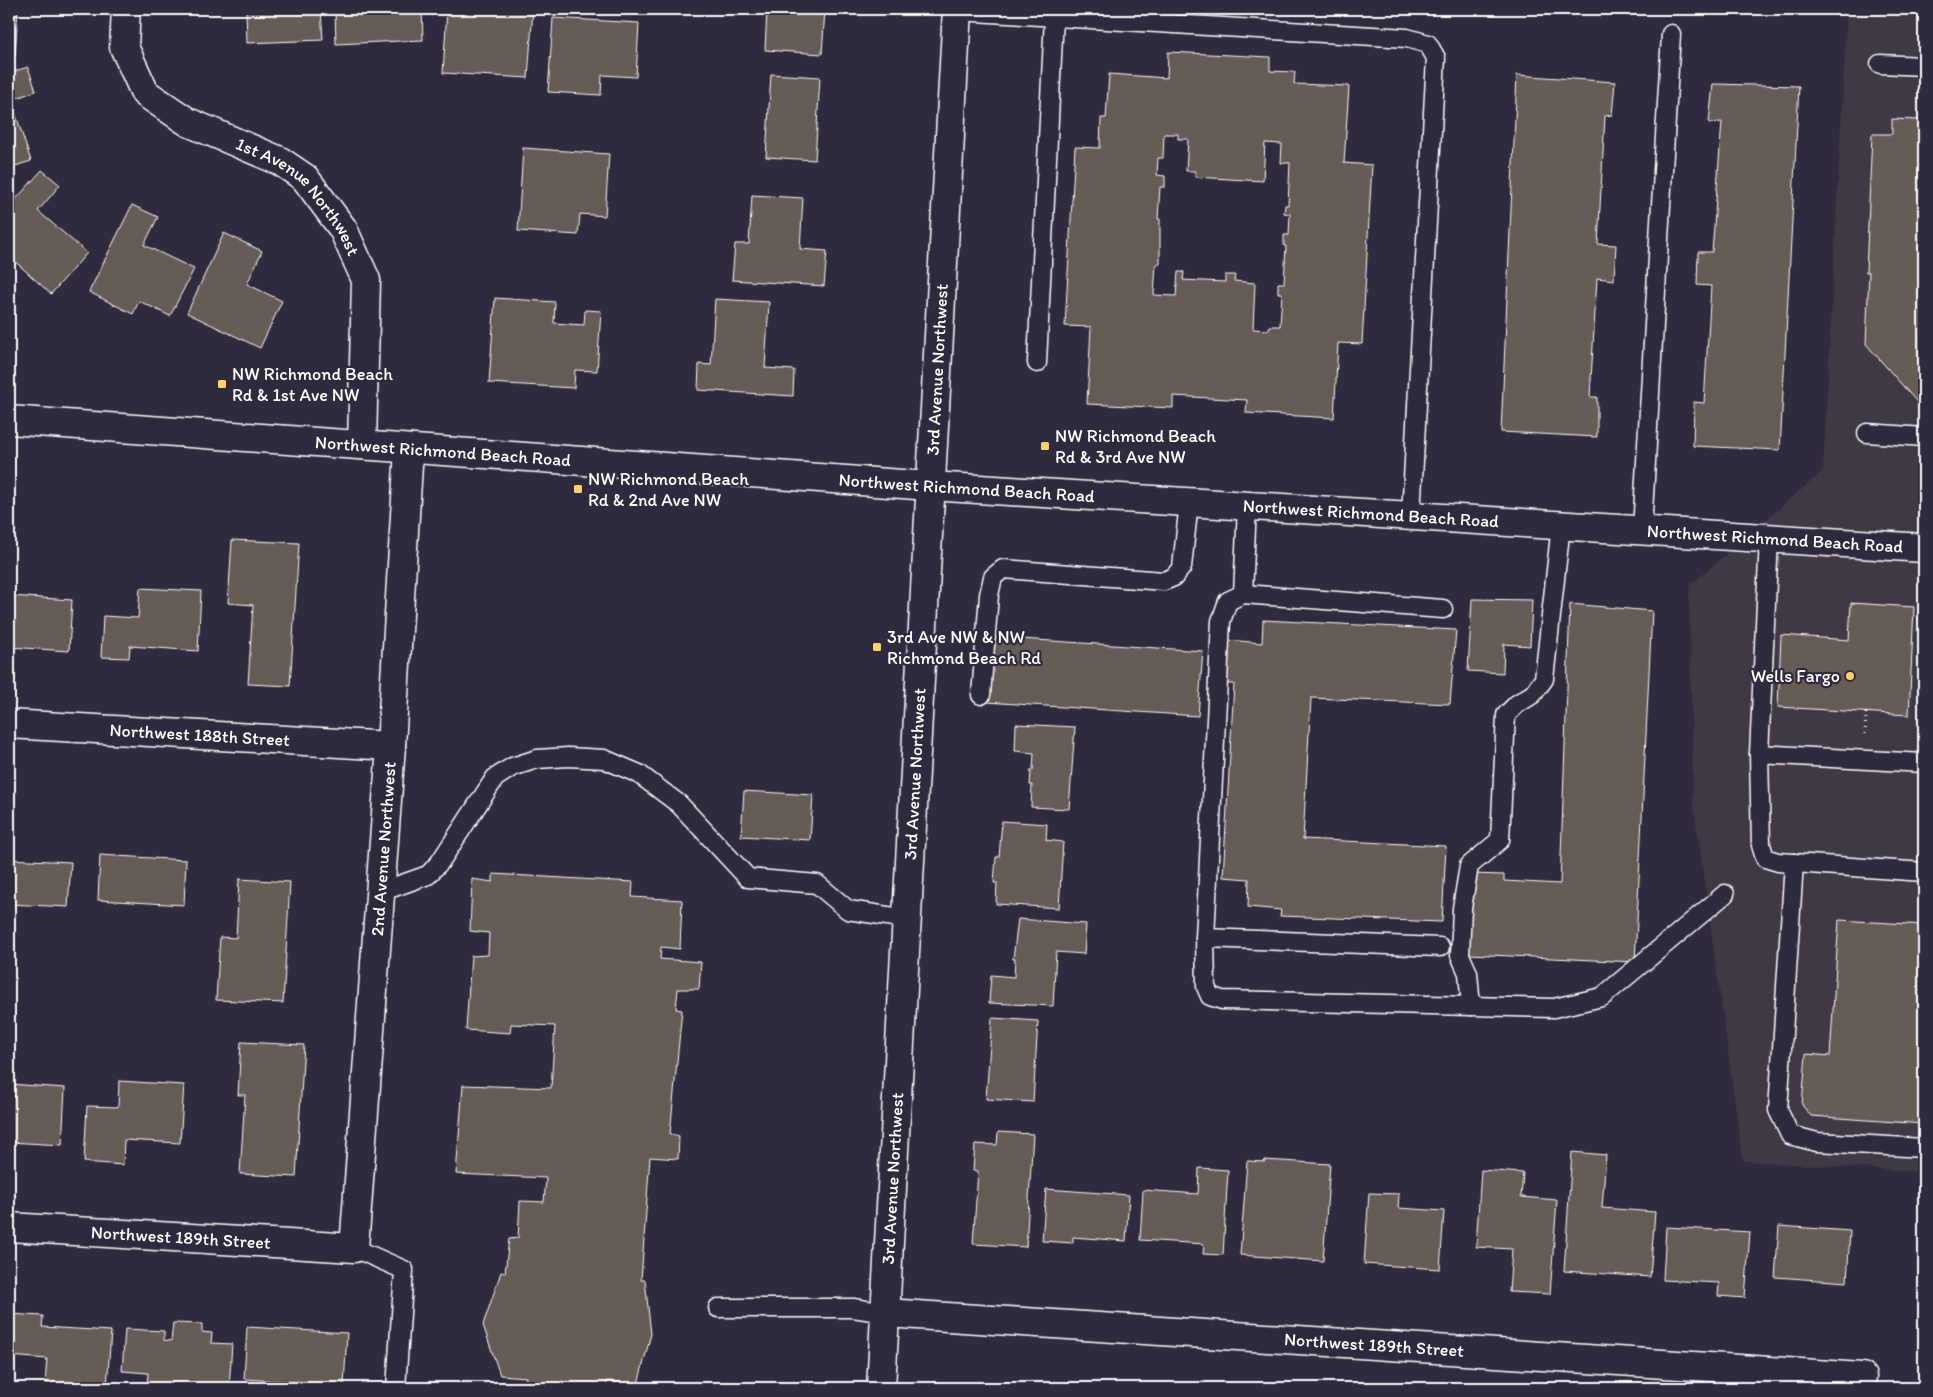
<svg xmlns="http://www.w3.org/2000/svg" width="1933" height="1397" viewBox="0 0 1933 1397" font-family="Itim,sans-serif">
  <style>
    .built { fill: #403944 }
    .building { fill: #665b56; stroke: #fff; fill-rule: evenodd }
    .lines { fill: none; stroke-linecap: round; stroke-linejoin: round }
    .service-casing { stroke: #fff; stroke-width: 21 }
    .minor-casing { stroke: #fff; stroke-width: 31 }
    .tertiary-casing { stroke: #fff; stroke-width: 31 }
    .secondary-casing { stroke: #fff; stroke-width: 31 }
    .path { stroke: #fff; stroke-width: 3; stroke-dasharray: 1 4; stroke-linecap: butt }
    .service { stroke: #2f2a3d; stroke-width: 18 }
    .minor { stroke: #2f2a3d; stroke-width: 28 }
    .tertiary { stroke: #2f2a3d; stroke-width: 28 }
    .secondary { stroke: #2f2a3d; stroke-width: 28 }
    .poi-dot { fill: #ffd166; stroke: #2f2a3d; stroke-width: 2 }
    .labels { text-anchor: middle; stroke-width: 4.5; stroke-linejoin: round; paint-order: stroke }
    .street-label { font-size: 18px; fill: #fff; stroke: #2f2a3d }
    .poi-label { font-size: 18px; fill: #fff; stroke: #2f2a3d; text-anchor: start }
  </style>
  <rect width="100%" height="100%" fill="#2f2a3d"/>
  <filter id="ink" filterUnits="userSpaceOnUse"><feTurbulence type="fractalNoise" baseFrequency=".02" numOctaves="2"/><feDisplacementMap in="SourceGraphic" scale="10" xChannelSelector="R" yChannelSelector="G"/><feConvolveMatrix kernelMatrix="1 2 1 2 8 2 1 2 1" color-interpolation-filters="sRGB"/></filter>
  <g filter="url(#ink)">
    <polygon class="built" points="1847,10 1924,14 1924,1172 1743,1161 1693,800 1689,586 1823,471"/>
    <g class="building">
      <polygon points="9,9 18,9 15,57 9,57"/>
      <polygon points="246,9 321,9 323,40 247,43"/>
      <polygon points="335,9 422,9 423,40 336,44"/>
      <polygon points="447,9 533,9 528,78 443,73"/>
      <polygon points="767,9 825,9 822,54 765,50"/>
      <polygon points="553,18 639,23 636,77 602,75 601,95 548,92"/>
      <path d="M1168 52 1270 57V71L1295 72 1294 84 1349 86 1344 163 1372 165 1362 344 1338 343 1334 418 1246 413 1247 400 1173 396V408L1087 404 1091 327 1065 326 1075 147 1100 148 1101 118H1106L1109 74 1167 78ZM1164 134H1178V139H1188L1186 171H1195V177L1263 181 1265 143 1282 144 1281 163H1290L1288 205H1285L1284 213 1290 214 1289 235H1284V246H1286L1284 283H1278V293H1282L1280 326H1269V330L1253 329 1255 283 1234 281 1235 275H1225V282L1183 280 1184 272H1178L1176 296 1154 295 1156 264H1160V219H1158L1160 187H1165V176L1157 175 1158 158H1163Z"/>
      <polygon points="28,67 36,91 11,100 31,161 9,168 9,73"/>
      <polygon points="771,74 820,77 815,160 766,157"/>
      <polygon points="1517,75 1615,82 1612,115 1605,116 1598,244 1616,245 1614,280 1597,278 1590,397 1597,397 1597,437 1501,432"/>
      <polygon points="1713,84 1799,86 1780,450 1693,446 1694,402 1704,403 1711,286 1697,285 1698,252 1712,252 1722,122 1709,123"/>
      <polygon points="1892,119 1919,120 1919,133 1924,133 1924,410 1866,344 1869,272 1866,272 1872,134 1892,134"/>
      <polygon points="523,148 609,154 605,216 580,214 578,235 518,231"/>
      <polygon points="42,170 60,185 38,211 87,253 51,294 9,256 9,207"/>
      <polygon points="752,195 803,198 800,249 827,251 824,286 732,280 735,244 749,244"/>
      <polygon points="132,205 158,217 144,245 194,269 170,316 139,301 133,314 89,292"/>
      <polygon points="224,233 262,251 247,284 282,301 260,348 187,313"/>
      <polygon points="495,298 555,302 554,323 584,325 585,310 601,311 597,371 575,370 574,388 489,383"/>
      <polygon points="715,299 769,302 765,368 794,370 793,396 698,390 699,364 711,365"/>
      <polygon points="232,540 299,543 290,686 248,684 253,605 228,603"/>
      <polygon points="140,588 201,591 198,651 130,646 129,658 101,657 103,616 138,618"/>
      <polygon points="9,596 72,600 69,651 9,647"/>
      <polygon points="1472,599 1532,600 1530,646 1504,644 1503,673 1468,671"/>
      <polygon points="1851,603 1914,607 1909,715 1778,707 1781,635 1849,640"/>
      <polygon points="1570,604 1652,611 1635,962 1469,954 1472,874 1504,875 1504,881 1560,884"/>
      <polygon points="1263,620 1456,630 1450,704 1311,698 1303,839 1446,846 1442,922 1280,916 1281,910 1248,907 1249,879 1223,877 1234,684 1225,684 1227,640 1262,643"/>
      <polygon points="991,637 1203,651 1198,716 986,702"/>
      <polygon points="1016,724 1075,727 1069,809 1031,807 1032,785 1030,785 1031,770 1033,770 1034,753 1015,751"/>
      <polygon points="744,791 813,795 810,840 741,836"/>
      <polygon points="1002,821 1047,824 1046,840 1063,842 1059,908 996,904 997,883 994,883 996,857 999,857"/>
      <polygon points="100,855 186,860 184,905 98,900"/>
      <polygon points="9,859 71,862 68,907 9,904"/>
      <polygon points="493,874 633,882 632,897 682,900 680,949 661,947 660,959 701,962 699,989 678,989 676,1009 682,1010 670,1134 679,1136 678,1159 650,1157 641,1280 645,1280 651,1334 638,1384 607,1381 607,1388 525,1386 526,1377 500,1375 483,1325 501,1272 505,1273 509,1239 518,1238 520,1201 544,1202 546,1178 456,1174 463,1085 551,1088 555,1026 511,1024 510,1033 466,1030 471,956 488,955 489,933 470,931 472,879 493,882"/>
      <polygon points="239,879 290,882 283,1003 216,1000 220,937 236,938"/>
      <polygon points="1018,919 1086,924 1084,954 1056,952 1053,1006 989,1003 991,975 1014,977 1015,959 1013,959"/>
      <polygon points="1839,920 1924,925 1924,1124 1811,1116 1802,1105 1806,1054 1830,1056"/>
      <polygon points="992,1018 1038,1021 1033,1102 986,1099"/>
      <polygon points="241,1042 304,1045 296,1177 240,1174 245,1095 238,1095"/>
      <polygon points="119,1081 184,1085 180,1143 124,1140 123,1165 84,1162 87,1106 118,1107"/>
      <polygon points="9,1084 65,1088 62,1145 9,1142"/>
      <polygon points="998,1132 1033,1134 1026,1247 973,1244 978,1171 973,1171 975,1144 997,1145"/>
      <polygon points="1572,1152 1606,1155 1602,1208 1655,1212 1650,1277 1564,1271"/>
      <polygon points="1265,1160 1330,1164 1323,1261 1240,1255 1247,1161 1265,1162"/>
      <polygon points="1199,1168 1228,1170 1223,1255 1203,1254 1204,1244 1140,1240 1143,1190 1198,1194"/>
      <polygon points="1481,1170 1523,1173 1521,1197 1557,1200 1550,1294 1509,1292 1512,1249 1476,1247"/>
      <polygon points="1046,1189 1129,1195 1126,1241 1073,1237 1073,1243 1042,1241"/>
      <polygon points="1369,1193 1399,1194 1398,1208 1444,1211 1440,1269 1364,1264"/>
      <polygon points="1779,1226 1850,1231 1847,1282 1775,1277"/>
      <polygon points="1666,1227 1750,1232 1745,1298 1718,1296 1719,1283 1663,1280"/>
      <polygon points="9,1314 43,1316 42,1327 111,1331 107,1387 45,1383 47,1359 9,1356"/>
      <polygon points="173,1323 202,1324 202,1332 212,1333 211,1343 232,1344 229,1388 147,1388 148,1373 122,1371 125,1329 164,1331 164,1340 171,1341"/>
      <polygon points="247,1327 347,1333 344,1385 244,1379"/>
    </g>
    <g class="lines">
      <defs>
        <g id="service">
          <polyline points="957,11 1407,38 1428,44 1436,58 1411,515"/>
          <polyline points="1880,64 1924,66"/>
          <polyline points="1037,363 1054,17"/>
          <polyline points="1867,433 1924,437"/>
          <polyline points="1642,530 1671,34"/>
          <polyline points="1243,594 1247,506"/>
          <polyline points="1443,609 1243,594 1228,601 1221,621 1205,938 1206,987 1210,996 1222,1000 1554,1008 1602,997 1725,894"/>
          <polyline points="981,695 989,595 993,577 1003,569 1164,581 1174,577 1182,567 1189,502"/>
          <polyline points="1759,754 1769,538"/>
          <polyline points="1924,763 1759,754 1761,845 1765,858 1778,862 1794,863 1924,872"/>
          <polyline points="1794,863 1778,1110 1790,1135 1817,1142 1924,1148"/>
          <polyline points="380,892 428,875 440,862 495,778 512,767 537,759 568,757 604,759 639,774 679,804 748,878 817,884 848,910 907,919"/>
          <polyline points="1205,938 1440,947"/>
          <polyline points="1471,1006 1468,973 1460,955 1462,908 1469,866 1500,840 1506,715 1517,704 1533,694 1544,679 1561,525"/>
          <polyline points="354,1248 404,1270 396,1388"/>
          <polyline points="718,1308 853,1308 886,1313"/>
        </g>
        <g id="minor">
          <path id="s1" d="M126 9 124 47 145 93 188 122 280 161 305 178 343 229 366 280 362 445"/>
          <path id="s2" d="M9 724 391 746"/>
          <path id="s3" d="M9 1227 354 1248 391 746 409 449"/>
          <path id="s4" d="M886 1313 1862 1377"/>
        </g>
        <g id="tertiary">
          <path id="s5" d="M881 1388 957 9"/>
        </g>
        <g id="secondary">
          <path id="s6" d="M9 420 930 486 1924 548"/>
        </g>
      </defs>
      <use href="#service" class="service-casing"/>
      <use href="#minor" class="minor-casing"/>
      <use href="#tertiary" class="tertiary-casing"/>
      <use href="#secondary" class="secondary-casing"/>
      <polyline class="path" points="1865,734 1866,713"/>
      <use href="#service" class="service"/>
      <use href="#minor" class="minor"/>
      <use href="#tertiary" class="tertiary"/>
      <use href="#secondary" class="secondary"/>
    </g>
  </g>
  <g class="poi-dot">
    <rect x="217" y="379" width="10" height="10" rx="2.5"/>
    <rect x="1040" y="441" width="10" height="10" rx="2.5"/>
    <rect x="573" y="484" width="10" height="10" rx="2.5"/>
    <rect x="872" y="642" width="10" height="10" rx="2.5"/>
    <circle cx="1850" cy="676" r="5"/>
  </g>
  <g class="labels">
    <g class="street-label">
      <text dy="6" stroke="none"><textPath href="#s1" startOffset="278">1st Avenue Northwest</textPath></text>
      <text dy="6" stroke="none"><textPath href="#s5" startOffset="1020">3rd Avenue Northwest</textPath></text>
      <text dy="6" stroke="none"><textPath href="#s6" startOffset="435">Northwest Richmond Beach Road</textPath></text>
      <text dy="6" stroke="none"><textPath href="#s6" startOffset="960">Northwest Richmond Beach Road</textPath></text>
      <text dy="6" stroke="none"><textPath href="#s6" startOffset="1365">Northwest Richmond Beach Road</textPath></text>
      <text dy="6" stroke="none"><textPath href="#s6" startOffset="1770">Northwest Richmond Beach Road</textPath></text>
      <text dy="6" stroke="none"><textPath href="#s2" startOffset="191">Northwest 188th Street</textPath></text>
      <text dy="6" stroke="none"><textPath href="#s5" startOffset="615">3rd Avenue Northwest</textPath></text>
      <text dy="6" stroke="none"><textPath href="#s3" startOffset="746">2nd Avenue Northwest</textPath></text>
      <text dy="6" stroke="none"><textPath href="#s5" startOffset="210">3rd Avenue Northwest</textPath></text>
      <text dy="6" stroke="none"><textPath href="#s3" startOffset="172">Northwest 189th Street</textPath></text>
      <text dy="6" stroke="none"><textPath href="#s4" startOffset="489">Northwest 189th Street</textPath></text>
    </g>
    <g class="poi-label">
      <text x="232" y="380">NW Richmond Beach<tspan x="232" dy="21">Rd &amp; 1st Ave NW</tspan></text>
      <text x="1055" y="442">NW Richmond Beach<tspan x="1055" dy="21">Rd &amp; 3rd Ave NW</tspan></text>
      <text x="588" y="485">NW Richmond Beach<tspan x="588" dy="21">Rd &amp; 2nd Ave NW</tspan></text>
      <text x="887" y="643">3rd Ave NW &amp; NW<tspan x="887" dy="21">Richmond Beach Rd</tspan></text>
      <text x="1840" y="682" text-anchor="end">Wells Fargo</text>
    </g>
  </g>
  <rect width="1933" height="1397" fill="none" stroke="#2f2a3d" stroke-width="30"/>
  <rect x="15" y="15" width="1903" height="1367" fill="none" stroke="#fff" stroke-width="2" filter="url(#ink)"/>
</svg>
